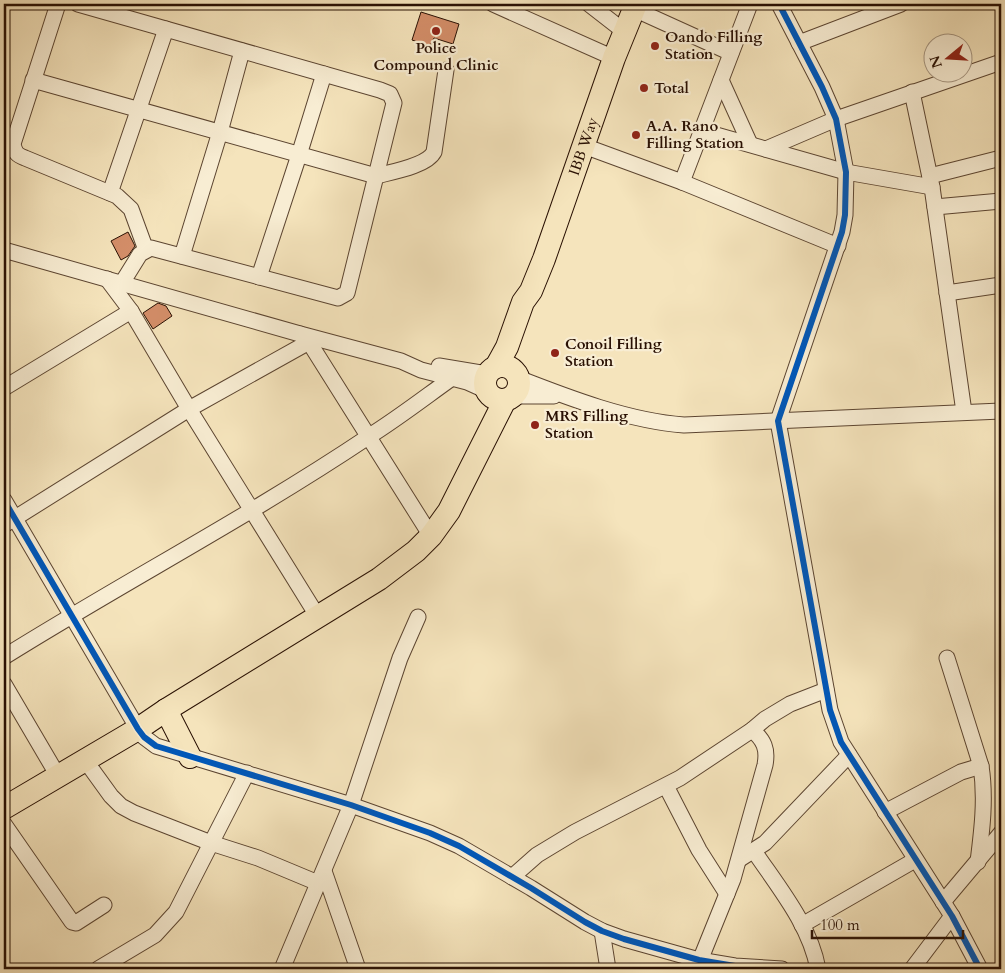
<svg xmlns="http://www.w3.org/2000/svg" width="1005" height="973" viewBox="0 0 1005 973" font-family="Cardo,serif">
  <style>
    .building { fill: #d48e69; stroke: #291003 }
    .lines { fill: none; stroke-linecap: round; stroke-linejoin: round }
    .minor-casing { stroke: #5c4531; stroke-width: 17 }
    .highway-casing { stroke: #291003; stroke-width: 24 }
    .minor { stroke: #f8edd3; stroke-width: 15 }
    .highway { stroke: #f5e4bc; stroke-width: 22 }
    .cycleway-casing { stroke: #f8edd3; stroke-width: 9 }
    .cycleway { stroke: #0057b8; stroke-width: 6 }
    .poi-dot { fill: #8f2418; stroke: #f8edd3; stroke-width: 2 }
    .labels { text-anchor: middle; stroke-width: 4.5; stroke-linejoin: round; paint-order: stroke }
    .poi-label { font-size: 15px; font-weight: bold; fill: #291003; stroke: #f8edd3; text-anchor: start }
    .street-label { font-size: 15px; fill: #291003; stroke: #f8edd3 }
  </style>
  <rect width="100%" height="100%" fill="#f5e4bc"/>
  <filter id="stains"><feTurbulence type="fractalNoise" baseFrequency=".004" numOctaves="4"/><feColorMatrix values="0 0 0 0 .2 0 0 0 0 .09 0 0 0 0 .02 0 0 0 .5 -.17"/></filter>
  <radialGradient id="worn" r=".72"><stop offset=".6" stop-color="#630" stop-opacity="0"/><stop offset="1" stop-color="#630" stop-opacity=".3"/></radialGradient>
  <g class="building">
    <polygon points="421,12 459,24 453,44 434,38 430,46 412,40"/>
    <polygon points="128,232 135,246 128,256 121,260 111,241"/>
    <polygon points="158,303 166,306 172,316 153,329 143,313"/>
  </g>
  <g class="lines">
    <defs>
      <g id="minor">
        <path d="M58 4 13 144C15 153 17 155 25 158L117 196 131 209 146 250"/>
        <polyline points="78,4 380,90 390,94 394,103 347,293 338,298 151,248 140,254 122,283"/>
        <polyline points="493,4 614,58"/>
        <polyline points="589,4 625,32"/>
        <polyline points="779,4 822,87 836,119 846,172 845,215 842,232 778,421 830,710 841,742 952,916 980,969"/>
        <polyline points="634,9 731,53"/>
        <polyline points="799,43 901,4"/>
        <path d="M33 80 376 176C391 172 427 166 434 152L446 70"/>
        <polyline points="721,80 750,144"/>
        <polyline points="912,92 932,187 964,412"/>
        <polyline points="702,131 846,172 932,187"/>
        <polyline points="584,146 682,182 838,246"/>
        <polyline points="766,149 836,119 1001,62"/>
        <polyline points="930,176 1001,158"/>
        <polyline points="682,182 750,4"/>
        <polyline points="110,193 166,29"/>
        <polyline points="935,207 1001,201"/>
        <polyline points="4,250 300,334 401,361 421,370 467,382 487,391"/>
        <polyline points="182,256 220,132 242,51"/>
        <polyline points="259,277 299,155 324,74"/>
        <polyline points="107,279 131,311 189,409 318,617"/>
        <polyline points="947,293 1001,285"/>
        <polyline points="309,342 431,536"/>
        <polyline points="439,366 487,374"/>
        <path d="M518 378C569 398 629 421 684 425L1001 411"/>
        <polyline points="4,388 131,311"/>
        <polyline points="513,396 554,396"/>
        <polyline points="4,500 138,729 144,737 156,746 351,805 430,833 459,846 531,888 585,922 602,931 624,939 699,960 735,966 782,969"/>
        <polyline points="4,525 189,409 309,342 300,334"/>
        <path d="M4 657C124 582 250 516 368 437 397 419 424 398 452 378"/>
        <path d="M947 658 981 766C986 798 982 830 978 862"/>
        <polyline points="4,684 58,776"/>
        <polyline points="85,760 111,796 121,806 134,813 211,843 258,858 318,883"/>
        <polyline points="666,786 699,850 727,894"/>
        <polyline points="885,812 961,772 981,766"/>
        <polyline points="4,824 72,922 76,923 104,905"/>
        <path d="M754 851C779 888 810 925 818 969"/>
        <polyline points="740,859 765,843 849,755"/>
        <polyline points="324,871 358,969"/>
        <polyline points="512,877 537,855 575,832 680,778 752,730 765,719 790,704 826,690"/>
        <polyline points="943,902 1001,833"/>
        <polyline points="802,925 915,860"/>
        <polyline points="602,931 608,969"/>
        <path d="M697 968 733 879 765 765C768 749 764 740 752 730"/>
        <polyline points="98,969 155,935 176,912 247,773"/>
        <polyline points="282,969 351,805 400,658 418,617"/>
        <polyline points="912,969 952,916"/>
      </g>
      <g id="highway">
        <circle cx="502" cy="383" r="17"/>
        <path id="s1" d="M496 367 507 347 523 302 531 291 544 259 614 58 636 4"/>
        <polyline points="166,710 190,757"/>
        <polyline points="4,808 138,729 166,710 379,579 416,551 431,536 449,511 505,400"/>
      </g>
    </defs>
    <use href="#minor" class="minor-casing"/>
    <use href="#highway" class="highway-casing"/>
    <use href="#minor" class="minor"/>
    <use href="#highway" class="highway"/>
    <defs>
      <g id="cycleway">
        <polyline points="779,4 822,87 836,119 846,172 845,215 842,232 778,421 830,710 841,742 952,916 980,969"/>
        <polyline points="4,500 138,729 144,737 156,746 351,805 430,833 459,846 531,888 585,922 602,931 624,939 699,960 735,966 782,969"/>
      </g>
    </defs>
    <use href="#cycleway" class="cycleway-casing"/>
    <use href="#cycleway" class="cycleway"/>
  </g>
  <g class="poi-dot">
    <circle cx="436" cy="31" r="5"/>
    <circle cx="655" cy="46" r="5"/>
    <circle cx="644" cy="88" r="5"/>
    <circle cx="636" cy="135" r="5"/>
    <circle cx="555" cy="353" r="5"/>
    <circle cx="535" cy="425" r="5"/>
  </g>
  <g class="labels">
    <g class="poi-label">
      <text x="665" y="42">Oando Filling<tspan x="665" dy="17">Station</tspan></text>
      <text x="436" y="53" text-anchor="middle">Police<tspan x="436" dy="17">Compound Clinic</tspan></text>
      <text x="654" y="93">Total</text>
      <text x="646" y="131">A.A. Rano<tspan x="646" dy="17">Filling Station</tspan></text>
      <text x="565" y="349">Conoil Filling<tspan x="565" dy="17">Station</tspan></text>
      <text x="545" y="421">MRS Filling<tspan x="545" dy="17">Station</tspan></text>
    </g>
    <g class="street-label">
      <text dy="5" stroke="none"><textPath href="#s1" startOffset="238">IBB Way</textPath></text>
    </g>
  </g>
  <rect width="1005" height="973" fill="none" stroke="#f5e4bc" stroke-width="20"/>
  <rect x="5" y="5" width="995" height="963" fill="none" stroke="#291003" stroke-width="2.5"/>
  <rect x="10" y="10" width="985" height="953" fill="none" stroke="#291003"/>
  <g transform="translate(948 58) rotate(252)"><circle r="24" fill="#f8edd3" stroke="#a59580"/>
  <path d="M0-4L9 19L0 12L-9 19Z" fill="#8f2418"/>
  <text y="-8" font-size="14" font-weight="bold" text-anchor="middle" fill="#291003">N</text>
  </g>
  <path d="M812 930v8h151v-8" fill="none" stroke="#291003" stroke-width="2.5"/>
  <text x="820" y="930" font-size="15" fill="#291003" stroke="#f8edd3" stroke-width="4" paint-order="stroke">100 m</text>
  <rect width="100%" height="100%" filter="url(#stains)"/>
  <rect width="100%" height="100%" fill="url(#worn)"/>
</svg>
